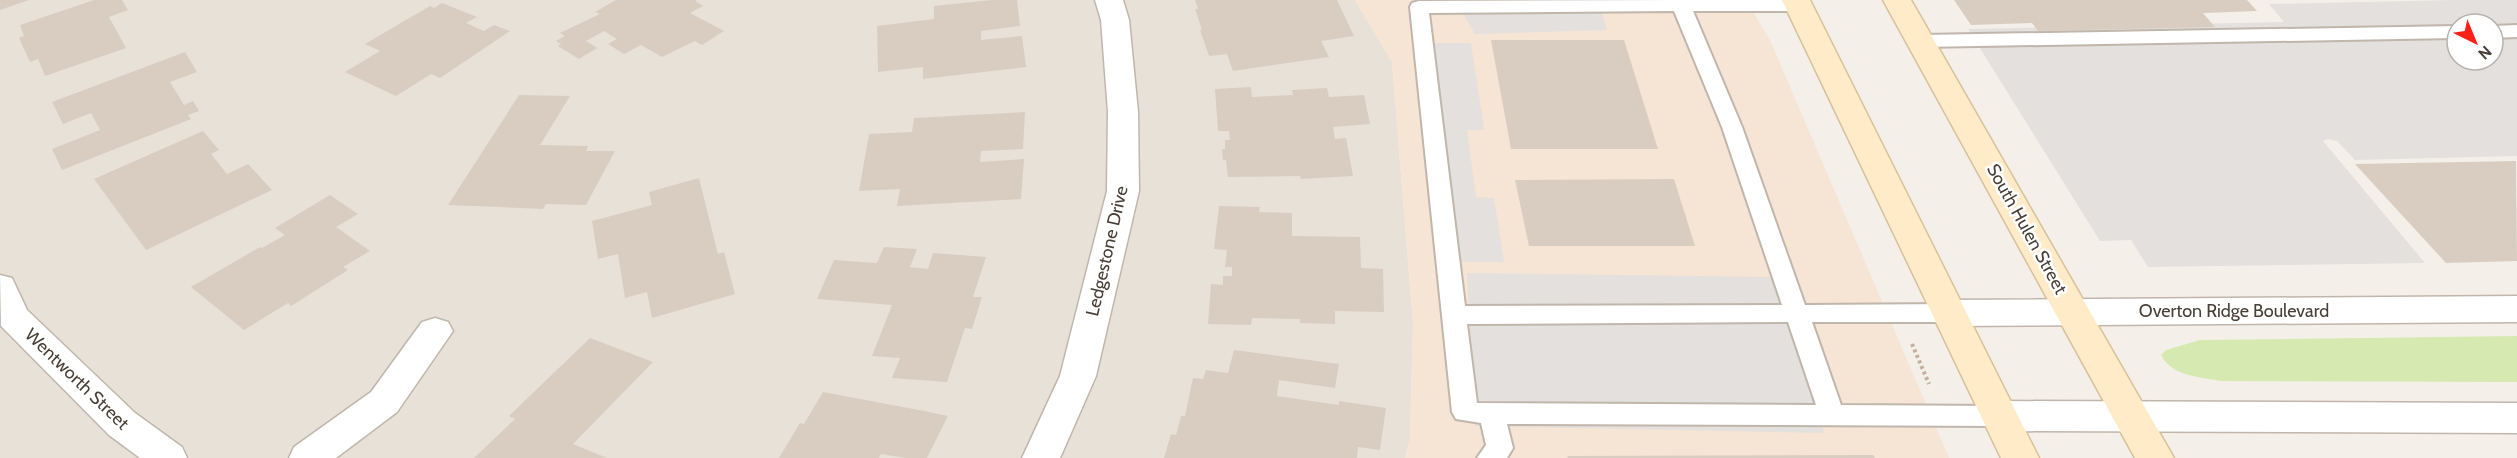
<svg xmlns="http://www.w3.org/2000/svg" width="2517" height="458" viewBox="0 0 2517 458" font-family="Cabin,sans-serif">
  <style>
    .residential { fill: #e8e1d7 }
    .commercial { fill: #f6e4d4 }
    .green { fill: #d6e9b1 }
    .parking { fill: #e3e0dd; fill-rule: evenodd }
    .building { fill: #d9cdc1 }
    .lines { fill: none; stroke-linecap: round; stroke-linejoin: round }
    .service-casing { stroke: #c0b6ab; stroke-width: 4 }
    .minor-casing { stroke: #c0b6ab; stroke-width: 3 }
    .tertiary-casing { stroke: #c0b6ab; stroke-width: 3 }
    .secondary-casing { stroke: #d8c09a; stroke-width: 3 }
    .path { stroke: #c2b09c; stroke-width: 4; stroke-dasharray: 3 3; stroke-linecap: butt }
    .service { fill: #fff; fill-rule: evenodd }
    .minor { fill: #fff; fill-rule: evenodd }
    .tertiary { fill: #fff; fill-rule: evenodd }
    .secondary { fill: #ffebc8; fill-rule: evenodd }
    .labels { text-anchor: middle; stroke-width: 5; stroke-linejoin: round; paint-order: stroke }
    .street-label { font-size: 18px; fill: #483f37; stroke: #fff }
  </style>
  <rect width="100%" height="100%" fill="#f4f0e9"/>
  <polygon class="residential" points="0,0 1355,0 1392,62 1413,324 1410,439 1405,458 0,458"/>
  <polygon class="commercial" points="1355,0 1746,0 1770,40 1949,458 1405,458 1410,439 1413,324 1392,62"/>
  <path class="green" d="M2517 336V382L2221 381C2200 377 2171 376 2161 355L2166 350 2200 340Z"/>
  <g class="parking">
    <polygon points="1418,0 1714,0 1599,3 1607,30 1475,34 1455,0"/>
    <path d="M2454 0H2517V156L2355 160 2337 141 2328 139 2323 141 2425 263 2148 267 2131 240 2100 241 1968 29 2284 22 2269 4ZM2457 24H2493V60H2457Z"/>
    <polygon points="1422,43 1471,43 1484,130 1467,130 1476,197 1494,198 1504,262 1445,262"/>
    <polygon points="1467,273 1772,277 1824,433 1475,426"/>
  </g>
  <g class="building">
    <polygon points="0,0 29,0 0,10"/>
    <polygon points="94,0 122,0 128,10 109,17 126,48 45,76 38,59 30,62 19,38 24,36 20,25"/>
    <polygon points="616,0 697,0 695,1 703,6 690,13 724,31 702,45 695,41 662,57 641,45 624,54 608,44 617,39 604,31 586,41 597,48 579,59 558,46 561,44 556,41 565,36 560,33 600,14 595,12"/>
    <polygon points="992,0 1017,0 1020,26 981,31 981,40 1022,36 1026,67 923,79 923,67 878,72 877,26 934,19 934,6"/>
    <polygon points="1195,0 1337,0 1354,36 1321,41 1329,57 1233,71 1227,54 1209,56 1200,30 1202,30 1195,9 1198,9"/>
    <polygon points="1954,0 2247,0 2257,11 2203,13 2215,27 2038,31 2032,23 1971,25"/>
    <polygon points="442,3 477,17 466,23 484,31 494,25 510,31 440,78 431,74 396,96 345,72 380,51 365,44 430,6 434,8"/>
    <polygon points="1491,40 1624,40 1658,149 1511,149"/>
    <polygon points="185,52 197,72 170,82 184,105 193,101 199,111 188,115 191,119 62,170 52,149 100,130 91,113 63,124 52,102"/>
    <polygon points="1251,87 1252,97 1293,95 1292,90 1327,88 1329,97 1364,95 1370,124 1333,127 1335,139 1346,138 1353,176 1301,179 1300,176 1228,177 1226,160 1223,160 1222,149 1225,149 1225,140 1230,140 1229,131 1218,131 1215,89"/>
    <polygon points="519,95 570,96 540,145 588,146 586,151 615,151 586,205 546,204 543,209 448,205"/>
    <polygon points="1025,112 1023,149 981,151 980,162 1024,159 1021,199 897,206 900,189 859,191 869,134 912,132 914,118"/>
    <polygon points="203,131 219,150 211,154 227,174 248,164 272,190 146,250 94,179"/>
    <polygon points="2516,161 2517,261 2446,263 2355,164"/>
    <polygon points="699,178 718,254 724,252 735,294 652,318 647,292 625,298 618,254 598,259 592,221 652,205 649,192"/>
    <polygon points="1674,179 1695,246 1529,246 1515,180"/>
    <polygon points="330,195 358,214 336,227 370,251 343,267 348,270 291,306 288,303 244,330 191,287 260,247 262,248 285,235 275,228"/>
    <polygon points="1219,206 1260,207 1259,212 1292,213 1292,236 1360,237 1361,268 1383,269 1384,312 1335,311 1335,324 1300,323 1300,319 1252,318 1251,325 1208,324 1211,284 1223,285 1223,276 1232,276 1232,267 1225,267 1227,250 1214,249"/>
    <polygon points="884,247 917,249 910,267 928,269 933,253 986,257 973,297 982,297 972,329 965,328 947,382 892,378 900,358 872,356 892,305 817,299 834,260 877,263"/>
    <polygon points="590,338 653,362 573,444 607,458 474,458 515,419 509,416"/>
    <polygon points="1234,350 1339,364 1335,388 1279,380 1277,396 1339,405 1339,401 1386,408 1380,450 1358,447 1357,458 1164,458 1171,434 1176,435 1181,416 1185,416 1193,378 1203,379 1206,370 1228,373"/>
    <polygon points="823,392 919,410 948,416 927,458 905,458 881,454 879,458 779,458 800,423 804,424"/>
    <polygon points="1873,455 1875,458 1568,458 1567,456"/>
  </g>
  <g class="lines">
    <defs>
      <g id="service">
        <path d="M1678 0H1802L1808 5 1806 9 1799 11H1693L1742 127 1805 305 1950 304 1958 307 1962 313 1958 319 1950 322H1812L1841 405 2000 406 2009 409 2013 416 2009 423 2000 426 1507 424 1513 448 1507 458H1477L1486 445 1481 423 1456 419 1452 412 1410 7 1412 3 1419 1ZM1674 11 1722 127 1782 305 1465 306 1429 13ZM1788 322 1816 405 1477 403 1467 324Z"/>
        <polygon points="2517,25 2517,37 2493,38 2493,26"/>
        <polygon points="2457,26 2457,38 1922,47 1915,45 1912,41 1915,37 1922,35"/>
      </g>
      <g id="minor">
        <polygon points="1095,0 1123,0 1129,20 1138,112 1139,191 1096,376 1060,458 1022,458 1060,376 1107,191 1108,112 1101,20"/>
        <polygon points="0,275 12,278 27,310 135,413 182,447 187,458 140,458 109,435 1,326"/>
        <polygon points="435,318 448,322 453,331 397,412 336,458 289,458 294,447 371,392 422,322"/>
      </g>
      <g id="tertiary">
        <polygon points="2517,296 2517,322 1950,326 1938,322 1932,313 1938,304 1950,300"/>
        <polygon points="2000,401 2517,403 2517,433 2000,431 1987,426 1981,416 1987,406"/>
      </g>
      <g id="secondary">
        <polygon points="1782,0 1810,0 2039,458 2001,458"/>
        <polygon points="1883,0 1911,0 2174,458 2135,458"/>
      </g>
    </defs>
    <use href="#service" class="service-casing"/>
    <use href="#minor" class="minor-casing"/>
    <use href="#tertiary" class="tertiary-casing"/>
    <use href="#secondary" class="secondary-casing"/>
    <polyline class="path" points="1912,344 1929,384"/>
    <use href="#service" class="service"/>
    <use href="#minor" class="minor"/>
    <use href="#tertiary" class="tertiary"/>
    <use href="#secondary" class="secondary"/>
  </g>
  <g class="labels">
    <g class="street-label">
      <text transform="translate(2027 229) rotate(61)" y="6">South Hulen Street</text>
      <text transform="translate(1107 251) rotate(-77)" y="6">Ledgestone Drive</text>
      <text x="2234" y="317">Overton Ridge Boulevard</text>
      <text transform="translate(77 379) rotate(44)" y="6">Wentworth Street</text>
    </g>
  </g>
  <g transform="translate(2475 42) rotate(137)"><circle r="28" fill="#ffffff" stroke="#b6b2af" stroke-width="1.5"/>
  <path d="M0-4.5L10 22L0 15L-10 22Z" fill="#fc2018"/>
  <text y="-9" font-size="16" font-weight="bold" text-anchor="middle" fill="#483f37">N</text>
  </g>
</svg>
